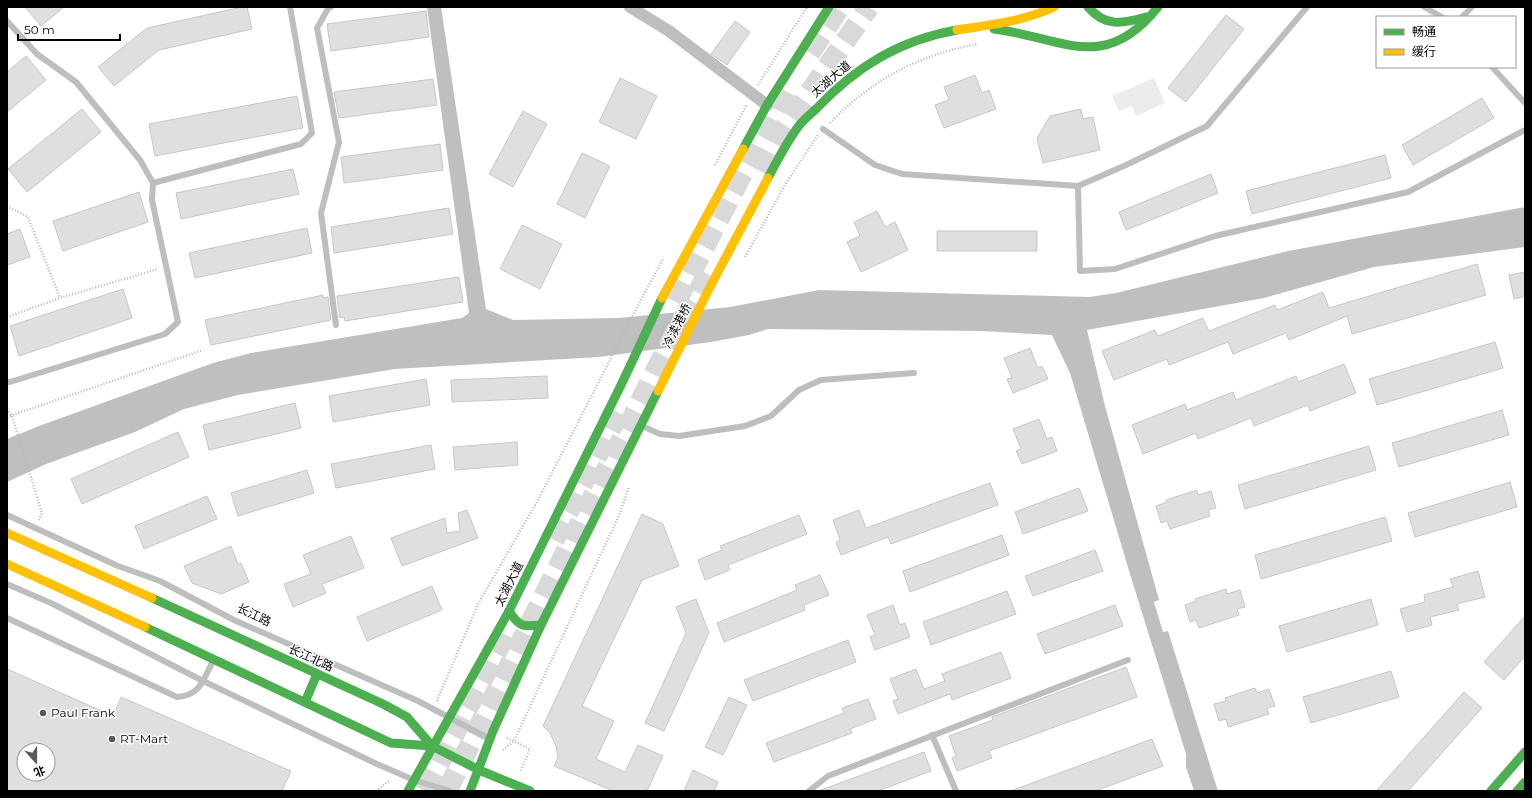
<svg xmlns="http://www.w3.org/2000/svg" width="1532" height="798" viewBox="0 0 1532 798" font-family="Montserrat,'Noto Sans SC',sans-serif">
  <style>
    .green { fill: #ececec }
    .water { fill: #bfbfbf }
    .building { fill: #dfdfdf; stroke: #c7c7c7; fill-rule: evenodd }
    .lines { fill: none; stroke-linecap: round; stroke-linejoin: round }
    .highway-tunnel { stroke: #d9d9d9; stroke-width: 21; stroke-dasharray: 21 10; stroke-linecap: butt }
    .path { stroke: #b9b9b9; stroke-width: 2.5; stroke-dasharray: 1 2; stroke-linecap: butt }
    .lane { stroke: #bebebe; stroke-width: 6 }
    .street { stroke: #bebebe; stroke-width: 12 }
    .fast { stroke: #4caf50; stroke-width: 9 }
    .slow { stroke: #ffc107; stroke-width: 9 }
    .poi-dot { fill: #595959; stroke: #fff; stroke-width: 1.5 }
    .labels { text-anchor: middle; stroke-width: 3; stroke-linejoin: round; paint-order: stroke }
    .street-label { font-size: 12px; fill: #000; stroke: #fff }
    .poi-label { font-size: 12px; fill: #000; stroke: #fff; text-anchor: start }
  </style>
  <rect width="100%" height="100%" fill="#fff"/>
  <polygon class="green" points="1154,78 1165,103 1136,116 1132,106 1119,111 1112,96"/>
  <polygon class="water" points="427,7 441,7 486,309 513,320 619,318 730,307 819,290 1089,297 1116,293 1288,251 1525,207 1525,247 1374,267 1264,298 1087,330 1105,406 1159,600 1154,602 1163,632 1168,631 1218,791 1194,791 1186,767 1186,754 1130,574 1070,373 1052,335 982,331 768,329 749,335 711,342 599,357 395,369 238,395 184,409 135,432 46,464 7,482 7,439 39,426 213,363 251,353 462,318 469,313"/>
  <g class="building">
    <polygon points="25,7 64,7 41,26"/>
    <polygon points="242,7 247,7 252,29 159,50 114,86 98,67 147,28"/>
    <polygon points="426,11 429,37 331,51 327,24"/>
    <polygon points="1226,15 1244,29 1186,102 1168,88"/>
    <polygon points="735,21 750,32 727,65 711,54"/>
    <polygon points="26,56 46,80 7,112 7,72"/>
    <polygon points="975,75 982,93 989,90 996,109 944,128 935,105 949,100 944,87"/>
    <polygon points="620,78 657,96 636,139 599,122"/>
    <polygon points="433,79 437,105 339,118 334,92"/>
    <polygon points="297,96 303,128 155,156 149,124"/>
    <polygon points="1482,98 1494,118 1413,165 1402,145"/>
    <polygon points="82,109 101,132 27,192 8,169"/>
    <polygon points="1081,109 1083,119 1093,117 1100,150 1043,163 1037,138 1050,116"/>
    <polygon points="523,111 547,124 513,187 489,174"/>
    <polygon points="440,144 443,170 344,183 341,157"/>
    <polygon points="582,153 610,166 585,218 557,204"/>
    <polygon points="1385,155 1391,178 1252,214 1246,191"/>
    <polygon points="293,169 299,194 181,219 176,193"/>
    <polygon points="1211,174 1218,193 1126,230 1119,212"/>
    <polygon points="139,192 148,222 63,251 53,221"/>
    <polygon points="449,208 453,234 334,253 331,227"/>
    <polygon points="877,211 885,227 895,222 908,250 861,272 847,242 860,236 854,222"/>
    <polygon points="522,225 562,244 540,289 500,269"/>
    <polygon points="307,228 312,253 195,278 189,253"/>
    <polygon points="20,229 30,257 7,265 7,234"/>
    <rect x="937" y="231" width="100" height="20"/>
    <polygon points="1477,264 1486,295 1352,334 1347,316 1289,340 1286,333 1233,354 1228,342 1169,365 1167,359 1114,380 1102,351 1155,330 1158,336 1203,318 1209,331 1275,305 1277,310 1323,292 1329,308"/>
    <polygon points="1525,272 1525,296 1514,299 1509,275"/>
    <polygon points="459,277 463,302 345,321 344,317 340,318 337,296"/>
    <polygon points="123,289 132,318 19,356 10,326"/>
    <polygon points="323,295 323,298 328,297 331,320 211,345 205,320"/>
    <polygon points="1495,342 1503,368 1377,405 1369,379"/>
    <polygon points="1030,348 1038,368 1042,366 1048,379 1013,393 1007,379 1012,378 1004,358"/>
    <polygon points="1344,364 1356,393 1310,411 1308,405 1254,426 1251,418 1198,439 1196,433 1143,454 1132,425 1185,404 1187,410 1233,392 1236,400 1296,376 1298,382"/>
    <polygon points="547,376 548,398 452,402 451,380"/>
    <polygon points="426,379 430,405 333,422 329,396"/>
    <polygon points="295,403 301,428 209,450 203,425"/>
    <polygon points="1502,410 1509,435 1399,467 1392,443"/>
    <polygon points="1039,419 1047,439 1052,437 1057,451 1022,464 1016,451 1021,449 1013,429"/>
    <polygon points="178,432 189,457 82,504 71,479"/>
    <polygon points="517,442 518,465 455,470 453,447"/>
    <polygon points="431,445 435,469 336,488 331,464"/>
    <polygon points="1369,446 1376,470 1245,509 1238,485"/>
    <polygon points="307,470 314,493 238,516 231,493"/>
    <polygon points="1510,482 1517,507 1415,537 1408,513"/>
    <polygon points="990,483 998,505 891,544 888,537 841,555 836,542 840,540 833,520 859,510 866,528"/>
    <polygon points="1079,488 1088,511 1023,534 1015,512"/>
    <polygon points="1197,490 1198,495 1211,491 1216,508 1208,510 1210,516 1170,529 1167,521 1161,523 1156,506 1167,502 1166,500"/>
    <polygon points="207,496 217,519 144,549 135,526"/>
    <polygon points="467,510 478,538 402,566 391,538 445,518 447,533 460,531 458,513"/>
    <polygon points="642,514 663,524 679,566 642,580 582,706 614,721 596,759 625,772 638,745 663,756 647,791 613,791 554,766 558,757 556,746 550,733 543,726"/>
    <polygon points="799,515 807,534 728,565 730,570 705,580 698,560 722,550 720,546"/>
    <polygon points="1385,517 1392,541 1261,579 1255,555"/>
    <polygon points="1002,535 1009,555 910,592 903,571"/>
    <polygon points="351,536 364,568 322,584 326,593 293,607 284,584 311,574 303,555"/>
    <polygon points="231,546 238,564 241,563 249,582 221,594 192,583 184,566"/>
    <polygon points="1095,550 1103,571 1033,596 1025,576"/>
    <polygon points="1478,571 1485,597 1457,604 1459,610 1430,617 1432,625 1407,632 1400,609 1425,602 1424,595 1453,587 1450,579"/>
    <polygon points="820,575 829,595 804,605 805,610 724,642 717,623 797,590 795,585"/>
    <polygon points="432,586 442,610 367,641 357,617"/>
    <polygon points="1226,589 1227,594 1240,590 1245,607 1237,609 1239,615 1199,628 1196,620 1190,622 1185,605 1196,601 1195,599"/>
    <polygon points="1007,591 1016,614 931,645 923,622"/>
    <polygon points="696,599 709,633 664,731 645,723 686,633 676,607"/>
    <polygon points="1371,599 1378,625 1287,652 1279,626"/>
    <polygon points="893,605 900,625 905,623 910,637 875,650 870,637 875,635 867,615"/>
    <polygon points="1115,605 1123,626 1045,654 1037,634"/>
    <polygon points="1525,616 1525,656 1504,680 1484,662"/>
    <polygon points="848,640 856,662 753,701 744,680"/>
    <polygon points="1001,652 1011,678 952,700 950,694 898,714 893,701 898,699 890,679 916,669 924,689 945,681 942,674"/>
    <polygon points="1126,667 1137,697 989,751 992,758 957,771 952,758 956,756 949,736 993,720 992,717"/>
    <path d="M7 669 113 716 121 697 291 771 282 791H7ZM24 750H48V774H24Z"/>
    <polygon points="1391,671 1399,697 1311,723 1303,697"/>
    <polygon points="1255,688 1257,693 1269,689 1275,706 1267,708 1269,714 1228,727 1226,719 1219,721 1214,704 1226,701 1225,698"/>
    <polygon points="1464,692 1482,708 1408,791 1376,791"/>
    <polygon points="729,697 747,705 723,755 705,747"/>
    <polygon points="868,699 876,719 850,729 852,733 774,762 766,743 844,713 842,708"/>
    <polygon points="1152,739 1163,766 1095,791 1013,791 1013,790"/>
    <polygon points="924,752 931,771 878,791 822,791 821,790"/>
    <polygon points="693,770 718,782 714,791 684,791"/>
  </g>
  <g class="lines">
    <g class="highway-tunnel">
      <polyline points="810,53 840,7"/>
      <polyline points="762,172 784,129 869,7"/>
      <polyline points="676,302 783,95 790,83"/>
      <polyline points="554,540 619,413"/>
      <polyline points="425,791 508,630"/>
      <polyline points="447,791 659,364 708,273"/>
    </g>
    <g class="path">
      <polyline points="758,85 807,7"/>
      <path d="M830 123C873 79 918 55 978 44"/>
      <polyline points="715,165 747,104"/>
      <polyline points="7,206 28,217 60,298"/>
      <polyline points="745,257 786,183 818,135"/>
      <polyline points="7,317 60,298 158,269"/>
      <polyline points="7,409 12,416 42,513 39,520"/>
      <polyline points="7,417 203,350"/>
      <polyline points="437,701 478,604 538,500 644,294 663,259"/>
      <polyline points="507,738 530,749 520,772"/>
      <polyline points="503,750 514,741 620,513 629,487"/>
      <polyline points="376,791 390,780"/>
    </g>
    <g class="lane">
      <polyline points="331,7 329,7 317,28 339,142 321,213 336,325"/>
      <polyline points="1424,7 1442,17"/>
      <polyline points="1462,17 1472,7"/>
      <polyline points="7,21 37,54 76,82 140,160 153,183 152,200 178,322 165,334 10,382 7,382"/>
      <polyline points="1492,67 1525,103"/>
      <polyline points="823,129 875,165 902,174 1078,186 1126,165 1207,126 1307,7"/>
      <polyline points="153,183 301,144 312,133 290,7"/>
      <polyline points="1078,186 1080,271 1115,269 1215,236 1408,192 1525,130"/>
      <polyline points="642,426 660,434 679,436 745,426 771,416 799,390 821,380 914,373"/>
      <polyline points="7,515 118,566 160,581 234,620 418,701 488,738"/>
      <polyline points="7,584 53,604 203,681 377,764 414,780 450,791"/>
      <path d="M7 618 177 697C201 695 203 680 213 661"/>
      <polyline points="932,735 956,791"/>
      <polyline points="809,791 828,776 1128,660"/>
    </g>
    <polyline class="street" points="630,7 669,31 767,105"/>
    <g class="fast">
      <path d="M1088 7C1105 27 1122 24 1146 17"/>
      <path d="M994 29C1061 37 1104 75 1158 7"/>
      <polyline points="743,149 767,105 829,7"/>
      <path d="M768 178C777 161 786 143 798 127 803 120 811 114 817 108 857 66 900 40 957 30"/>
      <polyline points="152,598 383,704 407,717 432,746"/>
      <path d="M509 611C519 627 523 627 541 625"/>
      <polyline points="145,627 391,743 432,746"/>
      <polyline points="305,702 317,674"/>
      <polyline points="432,746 479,770"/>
      <polyline points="479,770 530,791"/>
      <polyline points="408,791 509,611 622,383 662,298"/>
      <polyline points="470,791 493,731 541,625 658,391"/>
      <polyline points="1491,791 1525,752"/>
      <polyline points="1517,791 1525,782"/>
    </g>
    <g class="slow">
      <path d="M957 30C990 25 1024 21 1054 7"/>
      <polyline points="662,298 743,149"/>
      <polyline points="658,391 712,283 768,178"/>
      <polyline points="7,533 152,598"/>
      <polyline points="7,564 145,627"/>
    </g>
  </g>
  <g class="poi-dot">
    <circle cx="43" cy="713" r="4"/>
    <circle cx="112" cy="739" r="4"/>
  </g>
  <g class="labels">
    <g class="street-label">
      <text transform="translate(831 79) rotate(-41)" y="4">太湖大道</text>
      <text transform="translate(677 326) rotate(-63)" y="4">冷渎港桥</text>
      <text transform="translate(509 584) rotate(-63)" y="4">太湖大道</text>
      <text transform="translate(254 615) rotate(25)" y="4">长江路</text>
      <text transform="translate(311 658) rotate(24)" y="4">长江北路</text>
    </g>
    <g class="poi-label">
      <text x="51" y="717">Paul Frank</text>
      <text x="120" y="743">RT-Mart</text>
    </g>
  </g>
  <rect width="1532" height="798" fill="none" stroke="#000000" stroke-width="16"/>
  <rect x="1376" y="16" width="140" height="52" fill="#ffffff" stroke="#999999"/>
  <rect x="1384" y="29" width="20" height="6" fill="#4caf50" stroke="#999999"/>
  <text x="1412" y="36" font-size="12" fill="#000000">畅通</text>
  <rect x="1384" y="49" width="20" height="6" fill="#ffc107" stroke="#999999"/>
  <text x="1412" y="56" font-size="12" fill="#000000">缓行</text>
  <g transform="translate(36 762) rotate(159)"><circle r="19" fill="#ffffff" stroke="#999999"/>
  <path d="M0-3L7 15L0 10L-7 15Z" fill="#595959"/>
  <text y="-6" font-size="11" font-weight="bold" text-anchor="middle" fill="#000000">北</text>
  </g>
  <path d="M18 34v6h102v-6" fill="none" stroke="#000000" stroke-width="2"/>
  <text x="24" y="34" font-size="12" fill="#000000" stroke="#ffffff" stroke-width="3" paint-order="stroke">50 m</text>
</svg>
